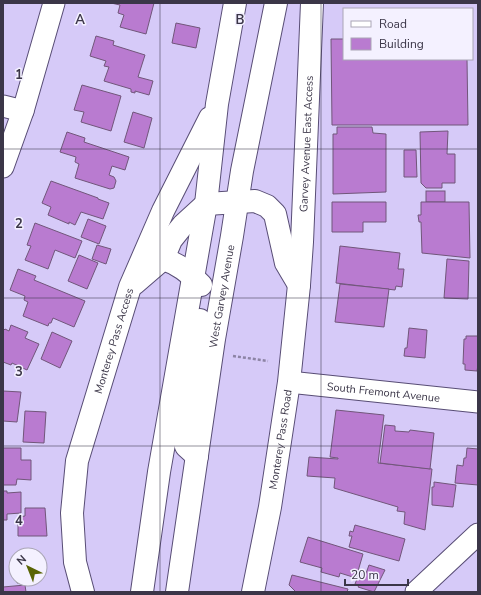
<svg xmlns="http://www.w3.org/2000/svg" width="481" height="595" viewBox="0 0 481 595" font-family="'Nunito Sans',sans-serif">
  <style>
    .building { fill: #b97bd0; stroke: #71567a }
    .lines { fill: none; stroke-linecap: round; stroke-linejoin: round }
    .minor-casing { stroke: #584d75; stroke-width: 23 }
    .major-casing { stroke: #584d75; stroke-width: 24 }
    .path { stroke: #8d84a5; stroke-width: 2.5; stroke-dasharray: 3 2; stroke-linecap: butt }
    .minor { stroke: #fff; stroke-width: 21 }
    .major { stroke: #fff; stroke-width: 22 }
    .grid { fill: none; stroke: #3b3648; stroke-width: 1; stroke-opacity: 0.55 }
    .labels { text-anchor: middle; stroke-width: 3; stroke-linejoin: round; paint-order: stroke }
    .street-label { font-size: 11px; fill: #3b3648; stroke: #f4f1ff }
    .grid-label { font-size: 13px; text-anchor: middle; font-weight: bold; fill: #3b3648; stroke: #f4f1ff; stroke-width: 3; stroke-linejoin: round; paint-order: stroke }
  </style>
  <rect width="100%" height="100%" fill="#d6caf8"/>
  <g class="building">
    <polygon points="111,3 154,3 146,34 120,27 124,15 118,13 120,5"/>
    <polygon points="176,23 200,28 196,48 172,43"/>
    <polygon points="96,36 114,41 113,45 145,55 138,77 153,81 149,95 135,91 135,93 131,92 131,89 104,81 109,67 104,66 106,61 90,56"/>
    <polygon points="331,39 344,39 344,59 467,59 468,125 332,125"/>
    <polygon points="82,85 121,96 111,131 81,122 84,112 74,110"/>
    <polygon points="133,112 152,118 144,148 124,142"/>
    <polygon points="337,127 372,127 373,133 386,134 386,192 333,194 333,134 337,134"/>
    <polygon points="448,131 447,154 455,154 455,183 442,183 442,188 426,188 421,183 420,132"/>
    <polygon points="67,132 85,138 84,142 129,157 125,170 112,166 109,175 114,177 116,181 114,188 110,189 75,178 79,164 75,162 76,157 60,152"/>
    <polygon points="404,150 416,150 417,177 404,177"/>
    <polygon points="51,181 98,198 98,199 109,203 103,219 81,212 75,225 69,222 69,224 48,215 51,207 42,203"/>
    <rect x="426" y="191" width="19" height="11"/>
    <polygon points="332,202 386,202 386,222 363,222 363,232 332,232"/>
    <polygon points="421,202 469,202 470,258 422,253 421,222 419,222 418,215 421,215"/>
    <polygon points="88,219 106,226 99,244 81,237"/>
    <polygon points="35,223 82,241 75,258 55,250 48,269 25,260 31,246 27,245"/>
    <polygon points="97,245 111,249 106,264 92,259"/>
    <polygon points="340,246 400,253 398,269 404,269 402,287 396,286 395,290 336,283"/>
    <polygon points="79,255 98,263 87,289 68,281"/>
    <polygon points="447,259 469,261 468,299 444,298"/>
    <polygon points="18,269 36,276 34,280 85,301 74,327 53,318 51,323 49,323 48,326 23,316 28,302 24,300 25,296 10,290"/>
    <polygon points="340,284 389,289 384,327 335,322"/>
    <polygon points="11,325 28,332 25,338 39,344 27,370 12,363 11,365 3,362 3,331 5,329 9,331"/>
    <polygon points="409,328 427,330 425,358 404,356 405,348 407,348"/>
    <polygon points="52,332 72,341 60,368 41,359"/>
    <polygon points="466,336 478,336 478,365 477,371 465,370 465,364 463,364 464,339 466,339"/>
    <polygon points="3,391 21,392 17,422 3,421"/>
    <polygon points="336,410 384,415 378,463 432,469 425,530 404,524 405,512 397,511 398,507 334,488 335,478 307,476 309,457 338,459 338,458 330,457"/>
    <polygon points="25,411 46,412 44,443 23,442"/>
    <polygon points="385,425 395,426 395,431 409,432 410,430 434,433 430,469 380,463"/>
    <polygon points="3,448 21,448 21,460 31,460 31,480 17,479 16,485 3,485"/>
    <polygon points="467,448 478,449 478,485 455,483 457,465 463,466 464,458 466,458"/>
    <polygon points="434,482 456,485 453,507 432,505 432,487 434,487"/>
    <polygon points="3,491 7,491 7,493 21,492 21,513 7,514 7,520 3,520"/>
    <polygon points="25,508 45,508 47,536 18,536 18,517 25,516"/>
    <polygon points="355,525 405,539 399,561 349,547 352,536 349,536 350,531 353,532"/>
    <polygon points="308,537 363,554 356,578 340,573 339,577 321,572 322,568 300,562"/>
    <polygon points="369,565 385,570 374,592 358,587 359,585 355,584 357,579 364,579"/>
    <polygon points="292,575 348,589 347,592 296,592 289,585"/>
    <polygon points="17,579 35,579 35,582 17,583"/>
    <polygon points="25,585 26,592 3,592 3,587"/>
  </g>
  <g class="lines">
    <defs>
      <g id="minor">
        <polyline points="3,106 23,111"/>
        <polyline points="3,167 23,111 54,3"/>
        <path id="s1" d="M289 382 478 402"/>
        <polyline points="416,592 478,534"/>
      </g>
      <g id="major">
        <polyline points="163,259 171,240 183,225 206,204 255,201 267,206 275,214 286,263 299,285"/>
        <path d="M134 284 163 259C179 264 188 272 200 284L201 285"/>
        <polyline points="197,456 186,446 182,435 200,320"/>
        <path id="s2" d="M83 592 75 562 72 513 77 461 130 287 163 211 210 118"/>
        <polyline points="142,592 159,472 206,204 217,104 235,3"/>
        <path id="s3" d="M177 592 214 339 232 236 242 171 276 3"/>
        <path id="s4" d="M253 592 270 507 289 382 299 285 302 242 312 3"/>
      </g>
    </defs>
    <use href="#minor" class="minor-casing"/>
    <use href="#major" class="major-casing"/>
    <polyline class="path" points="233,356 268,361"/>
    <use href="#minor" class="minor"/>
    <use href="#major" class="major"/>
  </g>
  <path class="grid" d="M160 3V592M321 3V592M3 149H478M3 298H478M3 446H478"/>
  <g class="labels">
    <g class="street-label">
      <text dy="4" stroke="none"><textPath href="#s4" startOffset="452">Garvey Avenue East Access</textPath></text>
      <text dy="4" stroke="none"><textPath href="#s3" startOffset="299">West Garvey Avenue</textPath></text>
      <text dy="4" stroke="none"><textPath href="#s2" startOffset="258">Monterey Pass Access</textPath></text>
      <text dy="4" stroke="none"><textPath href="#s1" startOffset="95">South Fremont Avenue</textPath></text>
      <text dy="4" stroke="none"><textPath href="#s4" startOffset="155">Monterey Pass Road</textPath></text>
    </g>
  </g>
  <g class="grid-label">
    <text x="80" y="24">A</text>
    <text x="240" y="24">B</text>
    <text x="19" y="79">1</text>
    <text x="19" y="228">2</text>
    <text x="19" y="376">3</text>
    <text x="19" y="525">4</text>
  </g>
  <rect width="481" height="595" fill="none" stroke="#3b3648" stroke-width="8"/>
  <rect x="343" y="8" width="130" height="52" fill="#f4f1ff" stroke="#aaa6b6"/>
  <rect x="351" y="21" width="20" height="6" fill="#ffffff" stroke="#aaa6b6"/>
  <text x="379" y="28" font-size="12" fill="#3b3648">Road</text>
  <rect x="351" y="38" width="20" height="12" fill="#b97bd0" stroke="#aaa6b6"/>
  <text x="379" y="48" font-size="12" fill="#3b3648">Building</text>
  <g transform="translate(28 567) rotate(317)"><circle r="19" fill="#f4f1ff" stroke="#aaa6b6"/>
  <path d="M0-3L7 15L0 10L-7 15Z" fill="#596404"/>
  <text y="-6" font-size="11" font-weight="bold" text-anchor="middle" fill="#3b3648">N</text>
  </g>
  <path d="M345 579v6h63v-6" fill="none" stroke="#3b3648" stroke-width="2"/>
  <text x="351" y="579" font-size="12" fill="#3b3648" stroke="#f4f1ff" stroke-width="3" paint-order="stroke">20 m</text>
</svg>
